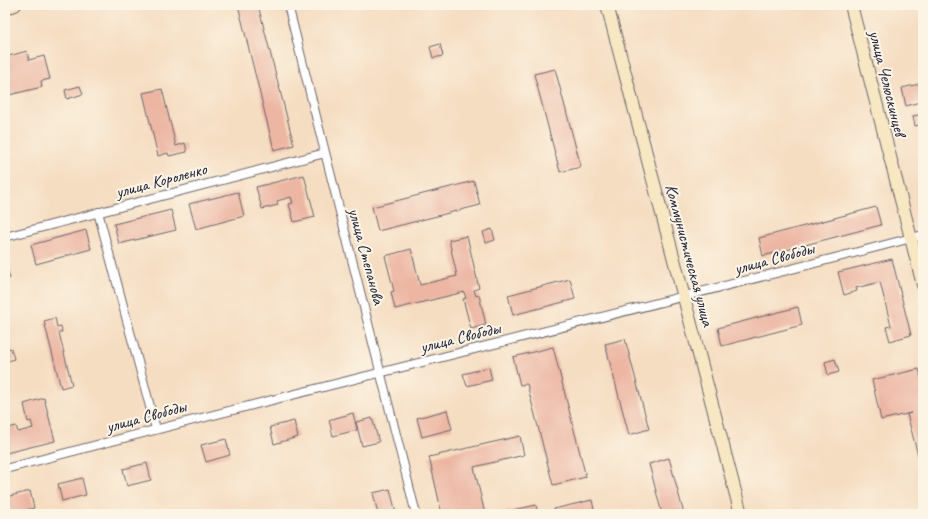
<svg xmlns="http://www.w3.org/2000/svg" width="928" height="519" viewBox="0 0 928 519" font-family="Caveat,sans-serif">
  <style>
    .building { fill: #ecb6a3 }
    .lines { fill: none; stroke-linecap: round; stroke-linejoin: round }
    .street-casing { stroke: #6c636a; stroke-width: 10 }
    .secondary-casing { stroke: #6c636a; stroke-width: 14 }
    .street { stroke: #fff; stroke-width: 8 }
    .secondary { stroke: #f7e8c3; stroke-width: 12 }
    .labels { text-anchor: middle; stroke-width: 4; stroke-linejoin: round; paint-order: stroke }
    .street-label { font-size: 17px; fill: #22223b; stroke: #fcf5e5 }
  </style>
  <rect width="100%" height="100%" fill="#fcf5e5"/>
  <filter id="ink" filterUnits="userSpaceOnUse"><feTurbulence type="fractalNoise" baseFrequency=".025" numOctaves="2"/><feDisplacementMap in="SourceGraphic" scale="8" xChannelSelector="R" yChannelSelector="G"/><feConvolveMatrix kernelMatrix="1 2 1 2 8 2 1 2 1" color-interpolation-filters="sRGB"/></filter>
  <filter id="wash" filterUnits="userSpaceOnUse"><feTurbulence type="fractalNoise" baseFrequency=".012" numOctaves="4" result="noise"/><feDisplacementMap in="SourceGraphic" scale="16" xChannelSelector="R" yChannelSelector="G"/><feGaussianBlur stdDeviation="0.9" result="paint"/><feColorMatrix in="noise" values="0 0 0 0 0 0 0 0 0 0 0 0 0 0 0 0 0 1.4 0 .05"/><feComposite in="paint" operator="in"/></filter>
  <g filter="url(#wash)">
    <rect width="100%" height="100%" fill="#f5ddc1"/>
    <g id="blocks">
      <g class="building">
        <polygon points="238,5 258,5 294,145 274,150"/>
        <polygon points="440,44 443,56 433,58 430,47"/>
        <polygon points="27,51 29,60 44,56 50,79 41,81 42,87 5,96 5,57"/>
        <polygon points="555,69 581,167 560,172 534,74"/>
        <polygon points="923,83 923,101 906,106 902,88"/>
        <polygon points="80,86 83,94 67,99 65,90"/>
        <polygon points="162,89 176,146 185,143 187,152 169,156 168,153 158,156 143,93"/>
        <polygon points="923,114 923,124 915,126 913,116"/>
        <polygon points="304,175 315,217 294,222 289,204 293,203 291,197 277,201 278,205 262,209 256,187"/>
        <polygon points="474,181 480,205 378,231 372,207"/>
        <polygon points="238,192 244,216 196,229 189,204"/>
        <polygon points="876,207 881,225 763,256 759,238"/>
        <polygon points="171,210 176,230 119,244 114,224"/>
        <polygon points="492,229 495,240 486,243 483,232"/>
        <polygon points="86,230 91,249 36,264 31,245"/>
        <polygon points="467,236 479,288 474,290 476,296 479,295 486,325 471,329 463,299 466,298 464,292 395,309 391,292 394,291 385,256 411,249 420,285 457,276 449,240"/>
        <polygon points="892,259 911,335 890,341 886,327 891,326 880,282 856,288 857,291 844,295 838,272"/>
        <polygon points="5,262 10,278 5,280"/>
        <polygon points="570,279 575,299 513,315 508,295"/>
        <polygon points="798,307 802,325 722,346 718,328"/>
        <polygon points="55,318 57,327 61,326 62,332 59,333 72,385 61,388 44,321"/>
        <polygon points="625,339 649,429 629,435 605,344"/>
        <polygon points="553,347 586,477 553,485 527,384 520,385 513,357"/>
        <polygon points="11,348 14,359 5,362 5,350"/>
        <polygon points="835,359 839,372 828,375 825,362"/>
        <polygon points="489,367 492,380 467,386 463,374"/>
        <polygon points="919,369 923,385 923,474 907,414 911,413 881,420 872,380"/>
        <polygon points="44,398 55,441 6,453 5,429 16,426 18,432 33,428 31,421 28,422 24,404"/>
        <polygon points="447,410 452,429 422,437 417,418"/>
        <polygon points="353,413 357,430 333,436 329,420"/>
        <polygon points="372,418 379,442 362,446 356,422"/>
        <polygon points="294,421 298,437 274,444 270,427"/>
        <polygon points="520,436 524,455 474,467 485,514 442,514 429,457"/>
        <polygon points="226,439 230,455 206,462 201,445"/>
        <polygon points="669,458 684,514 662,514 649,464"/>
        <polygon points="147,463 151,480 127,486 123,469"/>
        <polygon points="82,478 86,495 62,501 58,484"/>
        <polygon points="390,489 396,513 378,514 373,493"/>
        <polygon points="30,491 34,508 10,514 6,497"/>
        <polygon points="592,500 595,514 555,514 554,509"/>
        <polygon points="536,505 538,514 506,514 505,512"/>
        <polygon points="917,510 918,514 906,514 906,513"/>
      </g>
    </g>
  </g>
  <g filter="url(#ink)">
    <use href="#blocks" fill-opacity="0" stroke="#6c636a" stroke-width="1"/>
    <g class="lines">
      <defs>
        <g id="street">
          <polyline points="288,5 416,514"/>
          <polyline points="98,212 156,429"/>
          <polyline points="5,237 325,153"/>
          <path d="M5 469C310 388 618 315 923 235"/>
        </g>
        <g id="secondary">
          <polyline points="607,5 741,514"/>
          <polyline points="851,5 923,285"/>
          <polyline points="5,8 15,5"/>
        </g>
      </defs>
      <use href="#street" class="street-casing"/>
      <use href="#secondary" class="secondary-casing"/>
      <use href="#street" class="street"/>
      <use href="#secondary" class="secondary"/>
    </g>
  </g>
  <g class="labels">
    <g class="street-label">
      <text transform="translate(888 83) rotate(76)" y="6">улица Челюскинцев</text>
      <text transform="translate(161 180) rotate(-15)" y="6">улица Короленко</text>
      <text transform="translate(690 255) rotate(75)" y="6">Коммунистическая улица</text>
      <text transform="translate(367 256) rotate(75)" y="6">улица Степанова</text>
      <text transform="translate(774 258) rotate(-15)" y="6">улица Свободы</text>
      <text transform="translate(460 337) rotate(-14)" y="6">улица Свободы</text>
      <text transform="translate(146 416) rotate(-15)" y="6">улица Свободы</text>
    </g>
  </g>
  <rect width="928" height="519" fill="none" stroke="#fcf5e5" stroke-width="20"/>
</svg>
